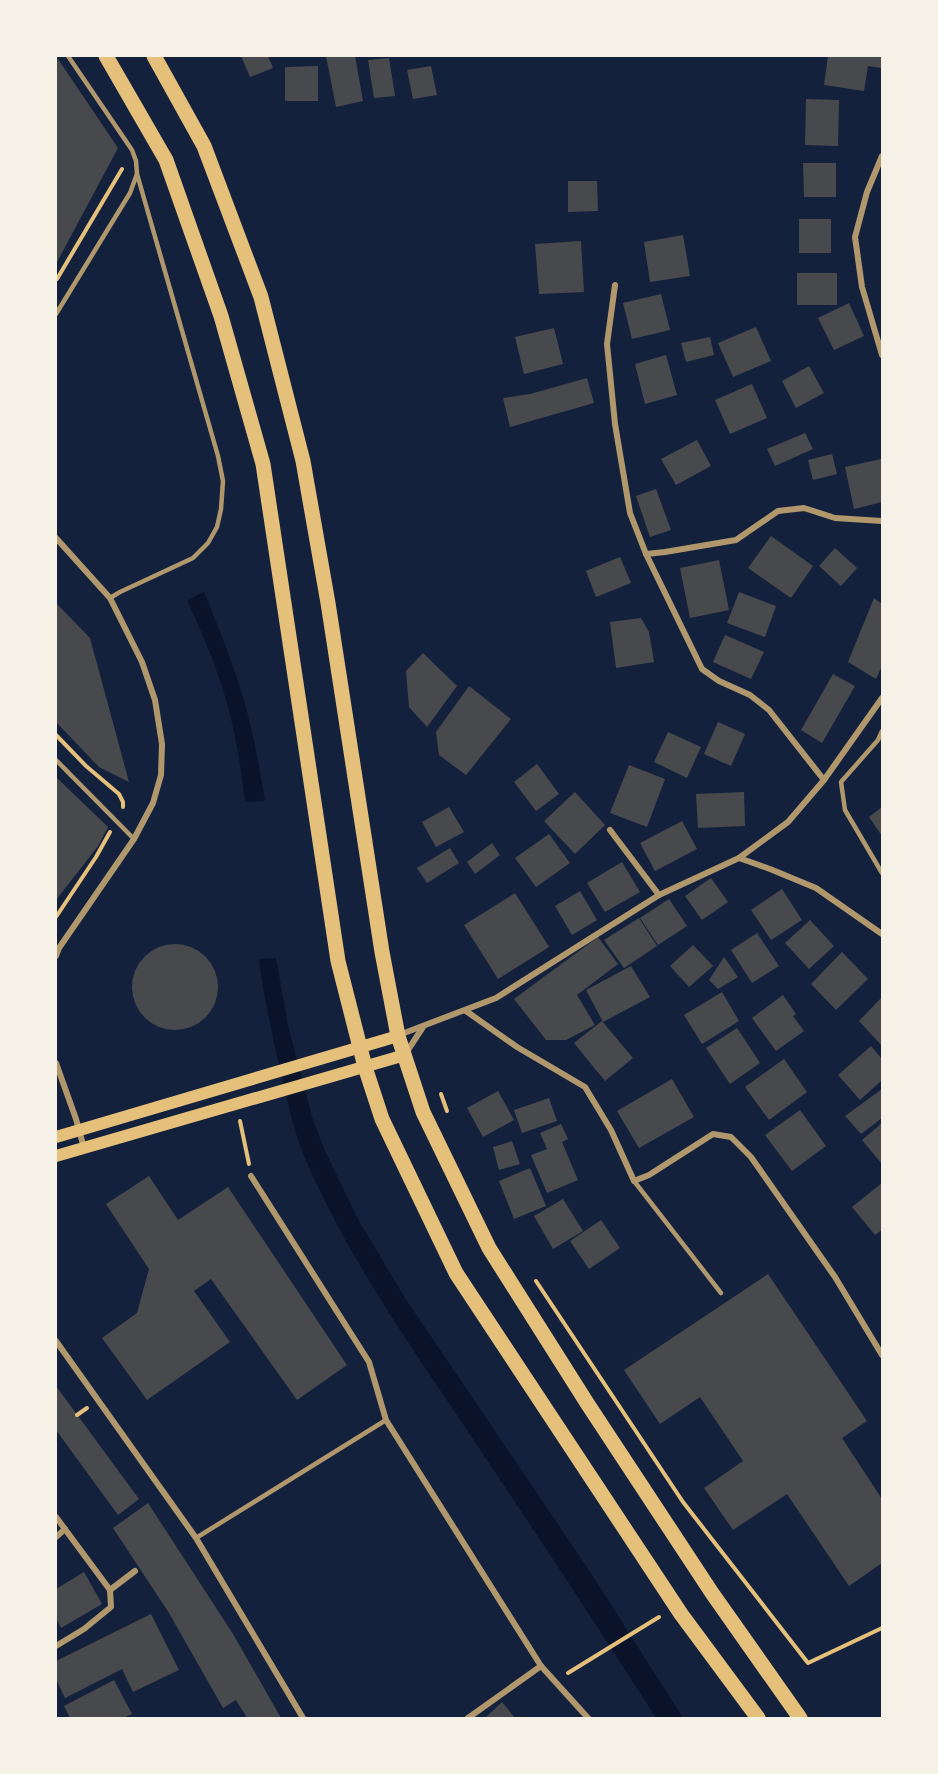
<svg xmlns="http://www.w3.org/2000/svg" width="938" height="1774" viewBox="0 0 938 1774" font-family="'DejaVu Sans',sans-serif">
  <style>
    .water { fill: #0b132b }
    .building { fill: #48494c }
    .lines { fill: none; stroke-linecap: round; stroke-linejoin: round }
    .path { stroke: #e5c07b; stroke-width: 4 }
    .service { stroke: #b1986c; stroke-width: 4.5 }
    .minor { stroke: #b1986c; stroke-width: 6 }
    .secondary { stroke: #e5c07b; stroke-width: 12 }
    .primary { stroke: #e5c07b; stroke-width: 15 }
  </style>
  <rect width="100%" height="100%" fill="#14213d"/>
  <g class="water">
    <path d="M204 592C218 626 232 661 243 697 253 730 259 766 265 801L245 802C241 769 236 735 227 703 217 667 202 633 187 600Z"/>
    <path d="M276 958 288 1025 312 1117 325 1151 358 1219 405 1298 593 1576 683 1718H656C598 1627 538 1536 477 1445 415 1352 349 1261 305 1158 292 1127 286 1094 278 1061 271 1027 263 994 259 959Z"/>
  </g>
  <g class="building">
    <polygon points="56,56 118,148 56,264"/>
    <polygon points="241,56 268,56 273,68 250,77"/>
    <polygon points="326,56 355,56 363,101 336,107"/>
    <polygon points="828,56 882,56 882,68 868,66 864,91 824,85"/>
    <polygon points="389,58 395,96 374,98 368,60"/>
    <polygon points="318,66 318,101 285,101 285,67"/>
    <polygon points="431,66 437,95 413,99 407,70"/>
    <polygon points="806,99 839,100 838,146 805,145"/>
    <polygon points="803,163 836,163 836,197 804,197"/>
    <polygon points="568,181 597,181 598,211 568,212"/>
    <rect x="799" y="219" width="32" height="34"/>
    <polygon points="683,235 690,276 650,282 644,242"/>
    <polygon points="581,241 584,292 539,294 535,244"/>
    <rect x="797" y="273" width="40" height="32"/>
    <polygon points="661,294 670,330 632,339 623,303"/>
    <polygon points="849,303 864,336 834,350 818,318"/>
    <polygon points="756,327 771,361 733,377 718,343"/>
    <polygon points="554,328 563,364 524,374 515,337"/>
    <polygon points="710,337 714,355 686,362 681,343"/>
    <polygon points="666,355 677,395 645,404 635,364"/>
    <polygon points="809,366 824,393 796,408 782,381"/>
    <polygon points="587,378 594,403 510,427 503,398 530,394"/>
    <polygon points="752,384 767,418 730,434 715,400"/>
    <polygon points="805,433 813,449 775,466 767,449"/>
    <polygon points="697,440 711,466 676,485 661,459"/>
    <polygon points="832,454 837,474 813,480 808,460"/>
    <polygon points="881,459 882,466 882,502 854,509 845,467"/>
    <polygon points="656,489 671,530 650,537 636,496"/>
    <polygon points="771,536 813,566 791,598 748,568"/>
    <polygon points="835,548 857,568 841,586 819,566"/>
    <polygon points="620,557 631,583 596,597 586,571"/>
    <polygon points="719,560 729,610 690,618 680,568"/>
    <polygon points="739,592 776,606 765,637 727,623"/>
    <polygon points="874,598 882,604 882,666 876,679 848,662"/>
    <polygon points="56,603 90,638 129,782 99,767 56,722"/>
    <polygon points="641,618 649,632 654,662 616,668 610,622"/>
    <polygon points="725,635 764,652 751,679 713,662"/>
    <polygon points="423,653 457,686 427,727 409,707 406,671"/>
    <polygon points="833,674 855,686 822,743 801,730"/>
    <polygon points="469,686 511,719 466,775 439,755 436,732"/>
    <polygon points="718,722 745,734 731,766 704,754"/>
    <polygon points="668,732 701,747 687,778 654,762"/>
    <polygon points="537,764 559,794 536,811 514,782"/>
    <polygon points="629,765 665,779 647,827 610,813"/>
    <polygon points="56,777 108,827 98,846 56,900"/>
    <polygon points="575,792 605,825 575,854 544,821"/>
    <polygon points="744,792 745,826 698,828 696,794"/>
    <polygon points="449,807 464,832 436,847 422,822"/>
    <polygon points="882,807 882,836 869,817"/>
    <polygon points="682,821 697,849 655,871 640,843"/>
    <polygon points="549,834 570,863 536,887 515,858"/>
    <polygon points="492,843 500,855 475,874 467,862"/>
    <polygon points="450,848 459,863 427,883 417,868"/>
    <polygon points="622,862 640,892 605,912 587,883"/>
    <polygon points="711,878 728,902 702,920 685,896"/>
    <polygon points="782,889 802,920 771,940 751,910"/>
    <polygon points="580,891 597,920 572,935 555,906"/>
    <polygon points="515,893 549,947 498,979 464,925"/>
    <polygon points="669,899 687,926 658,945 640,918"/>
    <polygon points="639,918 657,946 624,968 604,940"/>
    <polygon points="810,920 834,946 809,969 785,943"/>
    <polygon points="757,933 779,966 752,983 731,950"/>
    <polygon points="598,937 618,964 577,995 595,1025 566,1040 546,1040 514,999"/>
    <circle cx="175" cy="987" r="43"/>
    <polygon points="693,945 713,966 689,987 670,966"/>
    <polygon points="842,952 868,979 836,1010 811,984"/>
    <polygon points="724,957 738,977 718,989 709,980"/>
    <polygon points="631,966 650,997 603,1022 586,990"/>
    <polygon points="722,992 739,1021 702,1044 684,1015"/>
    <polygon points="783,995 796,1014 793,1016 804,1031 776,1051 752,1018"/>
    <polygon points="882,997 882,1046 859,1021"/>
    <polygon points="602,1021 633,1058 605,1081 574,1043"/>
    <polygon points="737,1028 760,1063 730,1084 706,1048"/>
    <polygon points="871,1046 882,1059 882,1080 860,1100 838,1075"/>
    <polygon points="784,1059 807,1092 769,1120 745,1087"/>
    <polygon points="672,1079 694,1117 639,1148 617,1111"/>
    <polygon points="882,1089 882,1118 861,1134 845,1116"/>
    <polygon points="498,1091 514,1120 483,1137 467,1108"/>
    <polygon points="549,1098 557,1121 522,1133 514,1110"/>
    <polygon points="800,1110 826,1146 792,1171 765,1135"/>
    <polygon points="882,1123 882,1164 862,1140"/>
    <polygon points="561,1124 568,1139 562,1142 578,1180 547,1193 531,1155 547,1149 540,1133"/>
    <polygon points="512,1141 520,1164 499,1170 493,1147"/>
    <polygon points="530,1168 546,1206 514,1219 499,1181"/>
    <polygon points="149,1176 178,1220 228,1187 347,1365 297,1400 211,1279 194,1291 230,1342 147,1400 102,1338 137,1313 149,1269 106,1204"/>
    <polygon points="882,1183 882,1230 875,1235 852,1207"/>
    <polygon points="563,1199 583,1231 553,1249 534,1216"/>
    <polygon points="601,1220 620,1248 589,1269 570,1241"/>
    <polygon points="768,1274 867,1421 842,1438 882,1499 882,1563 849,1586 787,1494 733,1530 704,1488 743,1461 700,1397 660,1424 624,1370"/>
    <polygon points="56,1386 139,1499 118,1515 56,1430"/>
    <polygon points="148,1503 233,1634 281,1718 247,1718 236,1700 223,1708 169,1613 113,1528"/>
    <polygon points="84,1572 102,1604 61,1628 56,1618 56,1589"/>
    <polygon points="151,1614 179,1670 133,1692 122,1669 65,1698 56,1679 56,1661"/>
    <polygon points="114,1680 132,1714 123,1718 70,1718 64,1706"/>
    <polygon points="502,1702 515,1718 485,1718"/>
  </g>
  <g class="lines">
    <g class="path">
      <polyline points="57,279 122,169"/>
      <polyline points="56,735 86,766 119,794 123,802 123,807"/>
      <polyline points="56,917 96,857 110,832"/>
      <polyline points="441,1094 447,1111"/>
      <polyline points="240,1121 249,1164"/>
      <polyline points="536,1281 683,1502 808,1663 882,1628"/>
      <polyline points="77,1415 87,1408"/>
      <polyline points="568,1673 659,1617"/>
    </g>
    <g class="service">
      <polyline points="68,56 132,150 136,161 137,174 218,456 223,481 221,509 217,527 208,543 193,558 120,592 110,598"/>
      <polyline points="56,314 130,193 137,174"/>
      <polyline points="882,731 878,740 841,782 845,810 882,873"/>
      <polyline points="56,760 134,839"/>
      <polyline points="634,1181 721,1293"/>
      <polyline points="196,1538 386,1420"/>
    </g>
    <g class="minor">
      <polyline points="882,156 867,192 855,237 862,287 882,355"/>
      <polyline points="615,285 607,344 615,424 630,513 646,554 702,669 719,681 750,695 769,710 824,780"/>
      <polyline points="56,538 110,598 142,662 155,700 162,744 161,775 153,803 134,839 59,948 56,956"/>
      <polyline points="646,554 665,552 736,540 778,511 804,508 835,518 882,521"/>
      <polyline points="610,830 659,895"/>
      <polyline points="739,858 770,869 816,888 882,934"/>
      <polyline points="466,1011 517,1047 585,1087 611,1130 634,1181 649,1175 713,1134 731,1137 751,1157 835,1277 882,1355"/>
      <polyline points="399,1035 496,998 659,895 739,858 788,822 824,780 882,698"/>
      <polyline points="406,1053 423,1027"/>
      <polyline points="56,1063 76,1119 84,1148"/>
      <polyline points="251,1176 369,1362 386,1420 541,1666 468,1718"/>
      <polyline points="56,1341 196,1538 303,1718"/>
      <polyline points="56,1517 110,1590 135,1571"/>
      <polyline points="56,1537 65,1529"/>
      <polyline points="56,1646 84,1629 111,1607 110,1590"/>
      <polyline points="541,1666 588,1718"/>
    </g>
    <g class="secondary">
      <polyline points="56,1137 398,1036"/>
      <polyline points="56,1156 405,1055"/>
    </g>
    <g class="primary">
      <polyline points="106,56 166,160 221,316 263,464 338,961 365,1067 382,1119 456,1273 681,1614 758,1718"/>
      <polyline points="154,56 204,146 261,297 303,461 328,603 382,952 398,1036 423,1112 489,1248 587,1403 712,1593 800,1718"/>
    </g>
  </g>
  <rect width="938" height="1774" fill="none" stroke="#f6f1e7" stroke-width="114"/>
</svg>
